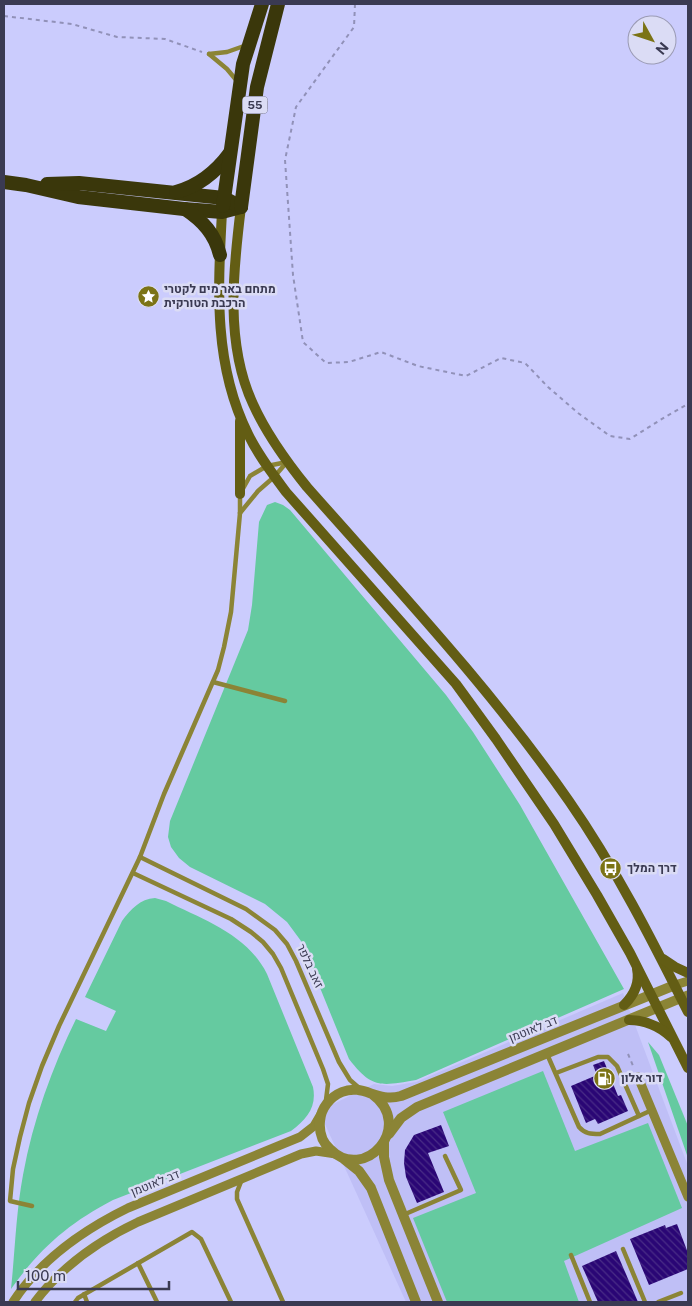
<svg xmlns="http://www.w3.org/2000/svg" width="692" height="1306" viewBox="0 0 692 1306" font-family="'Public Sans',Heebo,sans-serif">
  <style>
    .built { fill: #bfbff6 }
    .grass { fill: #65caa0 }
    .building { fill: url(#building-back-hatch) }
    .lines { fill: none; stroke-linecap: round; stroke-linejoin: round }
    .path { stroke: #9191b8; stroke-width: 2; stroke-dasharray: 4 4; stroke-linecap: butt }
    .service { stroke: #8b8436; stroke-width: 4.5 }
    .minor { stroke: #8b8436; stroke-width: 9 }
    .tertiary { stroke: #8b8436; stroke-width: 10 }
    .secondary { stroke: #635d14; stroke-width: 10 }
    .trunk { stroke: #3a370b; stroke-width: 14 }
    .labels { text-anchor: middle; stroke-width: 5; stroke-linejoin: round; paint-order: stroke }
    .shield { fill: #dbdcf5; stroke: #6a6b83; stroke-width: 1 }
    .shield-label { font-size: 11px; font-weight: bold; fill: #3a3a52 }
    .poi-label { font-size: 12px; font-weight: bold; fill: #3a3a52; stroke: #dbdcf5; text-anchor: start }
    .street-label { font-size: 12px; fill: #3a3a52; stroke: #dbdcf5 }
  </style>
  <defs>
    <pattern id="building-back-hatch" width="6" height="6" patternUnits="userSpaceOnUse" patternTransform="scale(1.25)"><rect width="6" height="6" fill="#2a0675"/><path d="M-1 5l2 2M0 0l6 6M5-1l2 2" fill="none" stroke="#492c86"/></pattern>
  </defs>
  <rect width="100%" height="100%" fill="#cbccfd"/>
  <polygon class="built" points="623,993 688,1166 688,1302 406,1302 319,1111 374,1084 392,1086 416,1082"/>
  <g class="grass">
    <path d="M275 502 283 505 290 510 446 695 473 732 520 805 624 989 416 1080C381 1086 372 1089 349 1059L301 941 287 922 265 904 190 867 179 858 171 847 168 837 170 821 248 630 252 605 259 522 267 505Z"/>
    <path d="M155 898 166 901C204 920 247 934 267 974L313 1087C317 1107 307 1119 291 1131L113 1200C69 1223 40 1248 11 1289 15 1251 16 1212 23 1175 33 1120 52 1068 76 1019L106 1031 116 1011 85 997 122 921C131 909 140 899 155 898Z"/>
    <polygon points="648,1042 659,1055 688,1126 688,1158"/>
    <polygon points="543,1071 575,1151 648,1123 682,1208 564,1261 579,1302 447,1302 413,1218 476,1193 443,1112"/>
  </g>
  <g class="building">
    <polygon points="604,1061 618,1096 621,1095 628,1111 598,1124 595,1119 586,1123 571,1086 597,1075 593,1065"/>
    <polygon points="441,1125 449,1146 428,1153 444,1192 417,1203 406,1177 404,1163 405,1150 414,1135"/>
    <polygon points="677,1224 688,1253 688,1269 649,1285 630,1239 665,1225 666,1228"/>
    <polygon points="616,1251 638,1302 598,1302 582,1266"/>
  </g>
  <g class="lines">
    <g class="path">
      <polyline points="355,4 354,27 296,107 285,160 293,275 303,342 326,363 349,362 381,352 418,366 466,376 501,358 525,363 548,387 578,413 610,436 630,439 665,417 688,404"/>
      <polyline points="4,16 72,24 117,37 165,39 202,52"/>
      <polyline points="628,1054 634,1068"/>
    </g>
    <g class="service">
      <polyline points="209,54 227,69 237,81"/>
      <polyline points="209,54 227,52 244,46"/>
      <polyline points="240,513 258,491 274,477 287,462"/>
      <polyline points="213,682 285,701"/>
      <polyline points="140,857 246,909 275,930 287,944 296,961 339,1062 350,1080 358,1087"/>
      <polyline points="133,873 231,919 251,932 263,942 273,954 281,968 323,1069 328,1084 326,1100"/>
      <path d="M547 1054 579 1127C585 1134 591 1134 600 1134L652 1110"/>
      <polyline points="556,1073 598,1057 608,1057 617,1066 639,1116"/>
      <polyline points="242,1179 237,1192 237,1199 283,1302"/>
      <polyline points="32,1206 10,1201 13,1169 20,1137 29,1103 42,1066 59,1026 140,857 164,794 218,670 224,647 231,612 240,513 240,494 250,476 267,466 287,462"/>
      <polyline points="403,1215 461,1190 445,1156"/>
      <polyline points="623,1249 645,1302"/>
      <polyline points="571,1255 590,1302"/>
      <polyline points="138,1263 157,1302"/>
      <polyline points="84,1294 87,1302"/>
      <polyline points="75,1302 78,1298 192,1232 201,1239 231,1302"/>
      <polyline points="658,1302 681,1293"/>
    </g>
    <g class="minor">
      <polyline points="675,985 688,981"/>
      <polyline points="681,998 688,995"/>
      <polyline points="638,1077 688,1197"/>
      <path d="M13 1302C41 1259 83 1230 128 1208L300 1137 314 1126 321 1114"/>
      <path d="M35 1302C62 1266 98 1241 138 1222L301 1154 316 1151 336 1154"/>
    </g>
    <g class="tertiary">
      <path d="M372 1094C416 1126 364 1184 330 1149 322 1142 319 1132 320 1121 321 1108 330 1097 342 1092 364 1083 376 1103 401 1096L675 985"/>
      <polyline points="389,1134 401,1118 417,1107 681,998"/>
      <polyline points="384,1142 384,1157 389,1180 438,1302"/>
      <polyline points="344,1159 359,1171 371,1188 416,1302"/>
    </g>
    <g class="secondary">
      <path d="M241 207C233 271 225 344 253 404 267 435 286 461 307 487 398 590 491 689 569 801 615 867 652 940 688 1012"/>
      <path d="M222 212C218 288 213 364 248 434 258 455 272 473 286 492L456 684 496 739 554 824 597 895 630 953 688 1068"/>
      <polyline points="240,421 240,494"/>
      <polyline points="663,959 675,967 688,973"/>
      <path d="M624 1005C634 995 640 983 637 969"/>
      <path d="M629 1020C645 1020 659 1026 671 1037"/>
    </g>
    <g class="trunk">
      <polyline points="4,182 26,185 78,197 184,209 222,212 241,207"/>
      <polyline points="47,184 79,183 224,198 241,207"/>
      <path d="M176 192C199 186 216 172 230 153"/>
      <polyline points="223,206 243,64 262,4"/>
      <polyline points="241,207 257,87 278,4"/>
      <path d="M185 209C203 221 215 234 220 255"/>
    </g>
  </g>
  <defs>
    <symbol id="sight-disc" viewBox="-11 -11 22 22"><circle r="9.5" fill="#7b7315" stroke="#dbdcf5"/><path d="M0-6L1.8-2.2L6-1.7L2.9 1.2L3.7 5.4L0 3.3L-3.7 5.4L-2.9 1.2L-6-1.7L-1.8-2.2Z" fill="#fff"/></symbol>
    <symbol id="bus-disc" viewBox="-11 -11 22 22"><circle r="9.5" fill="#7b7315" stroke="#dbdcf5"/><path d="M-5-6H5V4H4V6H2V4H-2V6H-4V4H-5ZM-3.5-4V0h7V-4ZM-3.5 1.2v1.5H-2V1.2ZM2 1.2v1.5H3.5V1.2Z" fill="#fff"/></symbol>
    <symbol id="fuel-disc" viewBox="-11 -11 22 22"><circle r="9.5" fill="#7b7315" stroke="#dbdcf5"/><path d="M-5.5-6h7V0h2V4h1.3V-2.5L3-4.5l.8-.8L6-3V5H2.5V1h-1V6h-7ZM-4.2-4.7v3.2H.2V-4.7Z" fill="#fff"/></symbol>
  </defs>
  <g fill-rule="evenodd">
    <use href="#sight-disc" x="136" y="284" width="25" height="25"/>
    <use href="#bus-disc" x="598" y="856" width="25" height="25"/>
    <use href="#fuel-disc" x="592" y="1066" width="25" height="25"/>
  </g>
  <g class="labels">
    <rect class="shield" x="242.5" y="96.5" width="25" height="17" rx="4"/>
    <g class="shield-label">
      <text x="255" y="109">55</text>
    </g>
    <g class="poi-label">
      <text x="164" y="293">מתחם באר מים לקטרי<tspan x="164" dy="14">הרכבת הטורקית</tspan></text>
      <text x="627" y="872">דרך המלך</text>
      <text x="621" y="1082">דור אלון</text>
    </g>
    <g class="street-label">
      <text transform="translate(310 966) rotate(65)" y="4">זאב בלפר</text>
      <text transform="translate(533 1029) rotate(-22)" y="4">דב לאוטמן</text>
      <text transform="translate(155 1183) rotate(-22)" y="4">דב לאוטמן</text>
    </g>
  </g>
  <rect width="692" height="1306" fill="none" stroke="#3a3a52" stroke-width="10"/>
  <g transform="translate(652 40) rotate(130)"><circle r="24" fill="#dbdcf5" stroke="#9b9bb4"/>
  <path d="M0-4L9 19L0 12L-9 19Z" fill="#7b7315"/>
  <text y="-8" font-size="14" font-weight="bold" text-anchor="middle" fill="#3a3a52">N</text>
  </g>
  <path d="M18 1281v8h151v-8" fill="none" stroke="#3a3a52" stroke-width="2.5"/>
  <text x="25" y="1281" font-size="15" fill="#3a3a52" stroke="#dbdcf5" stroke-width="4" paint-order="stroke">100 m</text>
</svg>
